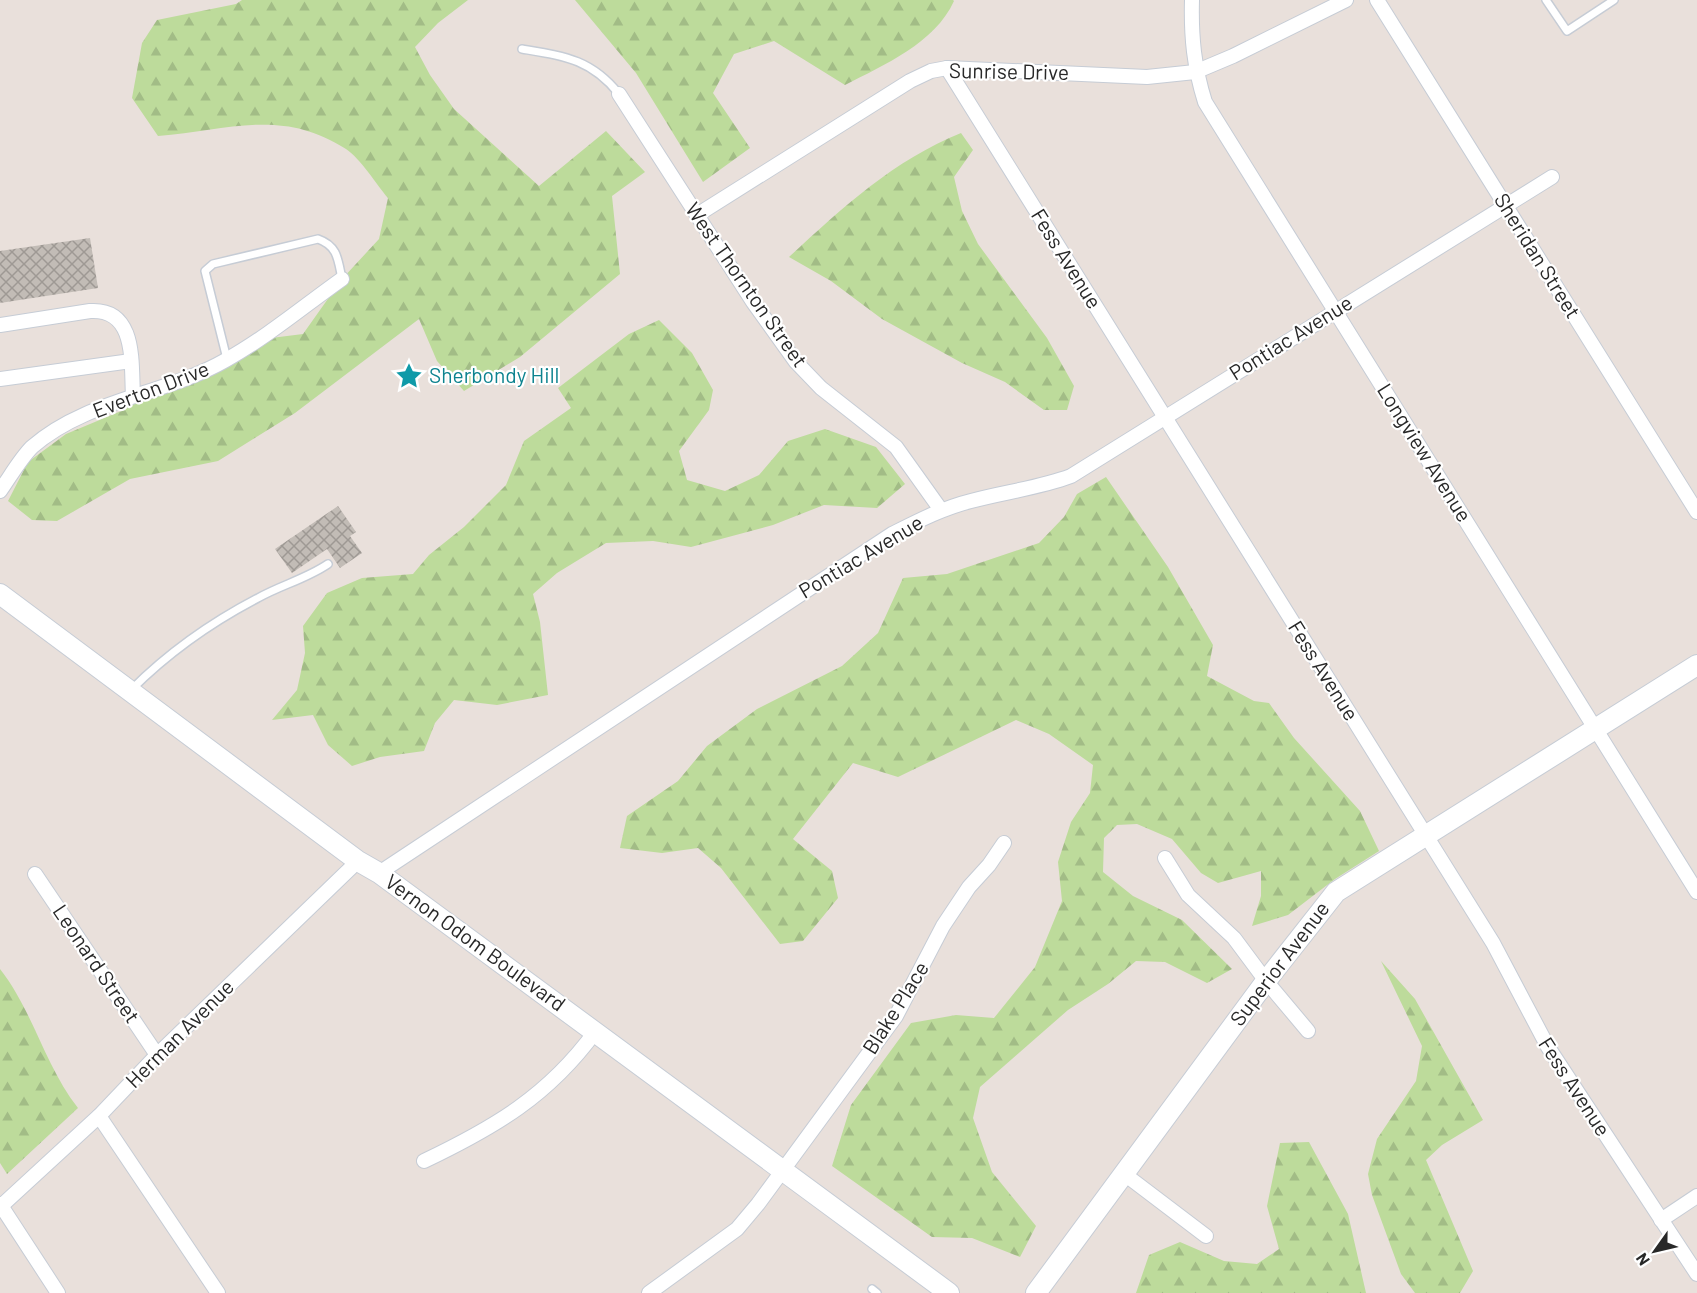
<svg xmlns="http://www.w3.org/2000/svg" width="1697" height="1293" viewBox="0 0 1697 1293" font-family="Barlow,sans-serif">
  <style>
    .forest { fill: url(#forest-firs) }
    .building { fill: url(#building-cross-hatch) }
    .lines { fill: none; stroke-linecap: round; stroke-linejoin: round }
    .lane-casing { stroke: #c6ccd5; stroke-width: 10 }
    .street-casing { stroke: #c6ccd5; stroke-width: 16 }
    .secondary-casing { stroke: #c6ccd5; stroke-width: 22 }
    .lane { stroke: #fff; stroke-width: 7 }
    .street { stroke: #fff; stroke-width: 14 }
    .secondary { stroke: #fff; stroke-width: 20 }
    .labels { text-anchor: middle; stroke-width: 4.5; stroke-linejoin: round; paint-order: stroke }
    .street-label { font-size: 21px; fill: #282828; stroke: #fff }
    .culture-label { font-size: 21px; fill: #0d838f; stroke: #fff; text-anchor: start }
  </style>
  <defs>
    <pattern id="forest-firs" width="22" height="20" patternUnits="userSpaceOnUse" patternTransform="scale(1.5)"><rect width="22" height="20" fill="#bddb9b"/><path d="M5 1l3.5 6h-7zM16 11l3.5 6h-7z" fill="#a2bc86"/></pattern>
    <pattern id="building-cross-hatch" width="8" height="8" patternUnits="userSpaceOnUse" patternTransform="scale(1.5)"><rect width="8" height="8" fill="#c2bcb6"/><path d="M0 0l8 8M0 8l8-8" fill="none" stroke="#9e9994"/></pattern>
  </defs>
  <rect width="100%" height="100%" fill="#e9e0db"/>
  <g class="forest">
    <path d="M242 0H468L438 23 415 47 430 75 454 109 539 186 606 131 645 172 612 196 620 274 520 357 464 391 437 361 419 319 295 413 218 461 130 479 57 521 32 520 8 501 28 462 66 434 126 409 133 396 255 340 303 334 342 279 379 239 388 198C377 185 360 158 346 149 281 107 228 131 158 136L132 98 142 43 157 20 236 4Z"/>
    <path d="M575 0H953L954 1C935 43 884 65 845 85L774 41 734 54 713 93 750 148 703 182 636 73Z"/>
    <path d="M961 133 973 150 954 177 962 211 978 244 1047 338 1074 386 1067 410H1044L1005 382 962 363 882 319 831 281 789 257C842 208 894 160 961 133Z"/>
    <polygon points="659,320 692,353 713,390 709,410 679,451 687,480 725,491 759,475 788,441 825,429 876,447 905,484 877,508 824,505 773,525 691,547 653,541 606,543 557,573 533,594 540,622 548,695 497,705 454,700 435,723 424,751 380,757 352,766 328,745 313,715 272,720 297,690 305,653 303,626 327,593 362,578 413,574 429,555 464,527 506,485 524,441 571,408 558,388 629,334"/>
    <polygon points="1106,477 1168,567 1213,645 1207,676 1254,701 1269,703 1294,738 1360,811 1379,851 1335,879 1288,915 1252,926 1261,896 1261,871 1218,883 1201,873 1172,839 1137,824 1117,825 1104,838 1103,872 1133,896 1182,920 1232,969 1207,983 1165,962 1136,961 1108,984 1068,1010 980,1087 973,1118 992,1172 1036,1226 1020,1257 972,1238 932,1237 832,1166 851,1105 911,1023 956,1015 994,1018 1035,967 1062,901 1058,862 1071,822 1090,793 1093,765 1049,734 1016,720 898,777 853,763 793,839 832,871 838,898 803,941 780,944 721,868 698,848 662,853 620,848 627,816 678,781 707,746 757,709 842,666 878,633 903,578 947,574 1039,543 1064,517 1077,494"/>
    <polygon points="1381,961 1415,999 1483,1120 1442,1145 1426,1160 1473,1271 1460,1293 1415,1293 1401,1274 1372,1195 1368,1174 1377,1139 1416,1081 1422,1046"/>
    <path d="M0 969C33 1011 45 1066 78 1108L7 1174 0 1163Z"/>
    <polygon points="1309,1142 1348,1214 1366,1293 1136,1293 1149,1255 1180,1242 1224,1261 1257,1264 1279,1249 1267,1206 1280,1143"/>
  </g>
  <g class="building">
    <polygon points="90,238 98,288 0,303 0,251"/>
    <polygon points="338,506 356,532 350,536 362,553 340,568 327,549 292,573 275,549"/>
  </g>
  <g class="lines">
    <defs>
      <g id="lane">
        <polyline points="1546,0 1567,31 1614,0"/>
        <path d="M522 49C564 56 591 59 619 94"/>
        <path d="M227 359 205 271 213 264 318 239C338 246 338 260 342 279"/>
        <path d="M131 690C169 652 210 623 258 598 281 585 306 579 328 564"/>
        <polyline points="872,1289 877,1293"/>
      </g>
      <g id="street">
        <path d="M1192 0C1191 37 1194 67 1205 102L1697 892"/>
        <polyline points="1377,0 1697,512"/>
        <polyline points="947,68 1493,943 1548,1047 1697,1274"/>
        <polyline points="619,94 753,302 796,362 821,388 896,447 941,510"/>
        <polyline points="697,215 910,81 931,71 947,68 1147,77 1195,72 1233,56 1346,0"/>
        <path d="M0 325 90 311C137 308 131 363 133 396"/>
        <polyline points="0,379 131,361"/>
        <path d="M0 491C10 477 20 459 32 447 87 399 165 395 226 360 267 337 304 306 342 279"/>
        <polyline points="1165,858 1188,895 1234,938 1266,981 1308,1031"/>
        <path d="M379 873 892 534C918 521 943 508 971 501 1004 492 1039 488 1071 476L1552 177"/>
        <polyline points="35,874 157,1055"/>
        <polyline points="99,1116 218,1293"/>
        <path d="M424 1161C495 1127 548 1096 595 1032"/>
        <polyline points="1123,1173 1206,1236"/>
        <polyline points="0,1204 58,1293"/>
        <polyline points="0,1207 99,1116 157,1055 358,861"/>
        <polyline points="1661,1220 1697,1196"/>
        <polyline points="649,1293 737,1229 758,1204 896,1016 943,926 969,887 989,865 1004,843"/>
      </g>
      <g id="secondary">
        <polyline points="0,594 358,861 379,873 949,1293"/>
        <polyline points="1036,1293 1266,981 1336,892 1697,665"/>
      </g>
    </defs>
    <use href="#lane" class="lane-casing"/>
    <use href="#street" class="street-casing"/>
    <use href="#secondary" class="secondary-casing"/>
    <use href="#lane" class="lane"/>
    <use href="#street" class="street"/>
    <use href="#secondary" class="secondary"/>
  </g>
  <defs>
    <symbol id="sight-bare" viewBox="-9 -9 18 18"><path d="M0-6L1.8-2.2L6-1.7L2.9 1.2L3.7 5.4L0 3.3L-3.7 5.4L-2.9 1.2L-6-1.7L-1.8-2.2Z" fill="#0f9aa8" stroke="#fff" stroke-width="2.5" paint-order="stroke"/></symbol>
  </defs>
  <g fill-rule="evenodd">
    <use href="#sight-bare" x="390" y="357" width="38" height="38"/>
  </g>
  <g class="labels">
    <g class="street-label">
      <text transform="translate(1009 72) rotate(1)" y="7">Sunrise Drive</text>
      <text transform="translate(1537 256) rotate(58)" y="7">Sheridan Street</text>
      <text transform="translate(1066 259) rotate(58)" y="7">Fess Avenue</text>
      <text transform="translate(746 285) rotate(55)" y="7">West Thornton Street</text>
      <text transform="translate(1291 338) rotate(-32)" y="7">Pontiac Avenue</text>
      <text transform="translate(151 390) rotate(-21)" y="7">Everton Drive</text>
      <text transform="translate(1424 453) rotate(58)" y="7">Longview Avenue</text>
      <text transform="translate(861 557) rotate(-31)" y="7">Pontiac Avenue</text>
      <text transform="translate(1323 671) rotate(58)" y="7">Fess Avenue</text>
      <text transform="translate(475 943) rotate(36)" y="7">Vernon Odom Boulevard</text>
      <text transform="translate(96 964) rotate(56)" y="7">Leonard Street</text>
      <text transform="translate(1280 964) rotate(-53)" y="7">Superior Avenue</text>
      <text transform="translate(896 1008) rotate(-58)" y="7">Blake Place</text>
      <text transform="translate(180 1034) rotate(-45)" y="7">Herman Avenue</text>
      <text transform="translate(1574 1087) rotate(57)" y="7">Fess Avenue</text>
    </g>
    <g class="culture-label">
      <text x="429" y="383">Sherbondy Hill</text>
    </g>
  </g>
  <g transform="translate(1655 1251) rotate(236)" stroke="#ffffff" stroke-width="4.5" paint-order="stroke">
  <path d="M0-4.5L10 22L0 15L-10 22Z" fill="#282828"/>
  <text y="-9" font-size="16" font-weight="bold" text-anchor="middle" fill="#282828">N</text>
  </g>
</svg>
